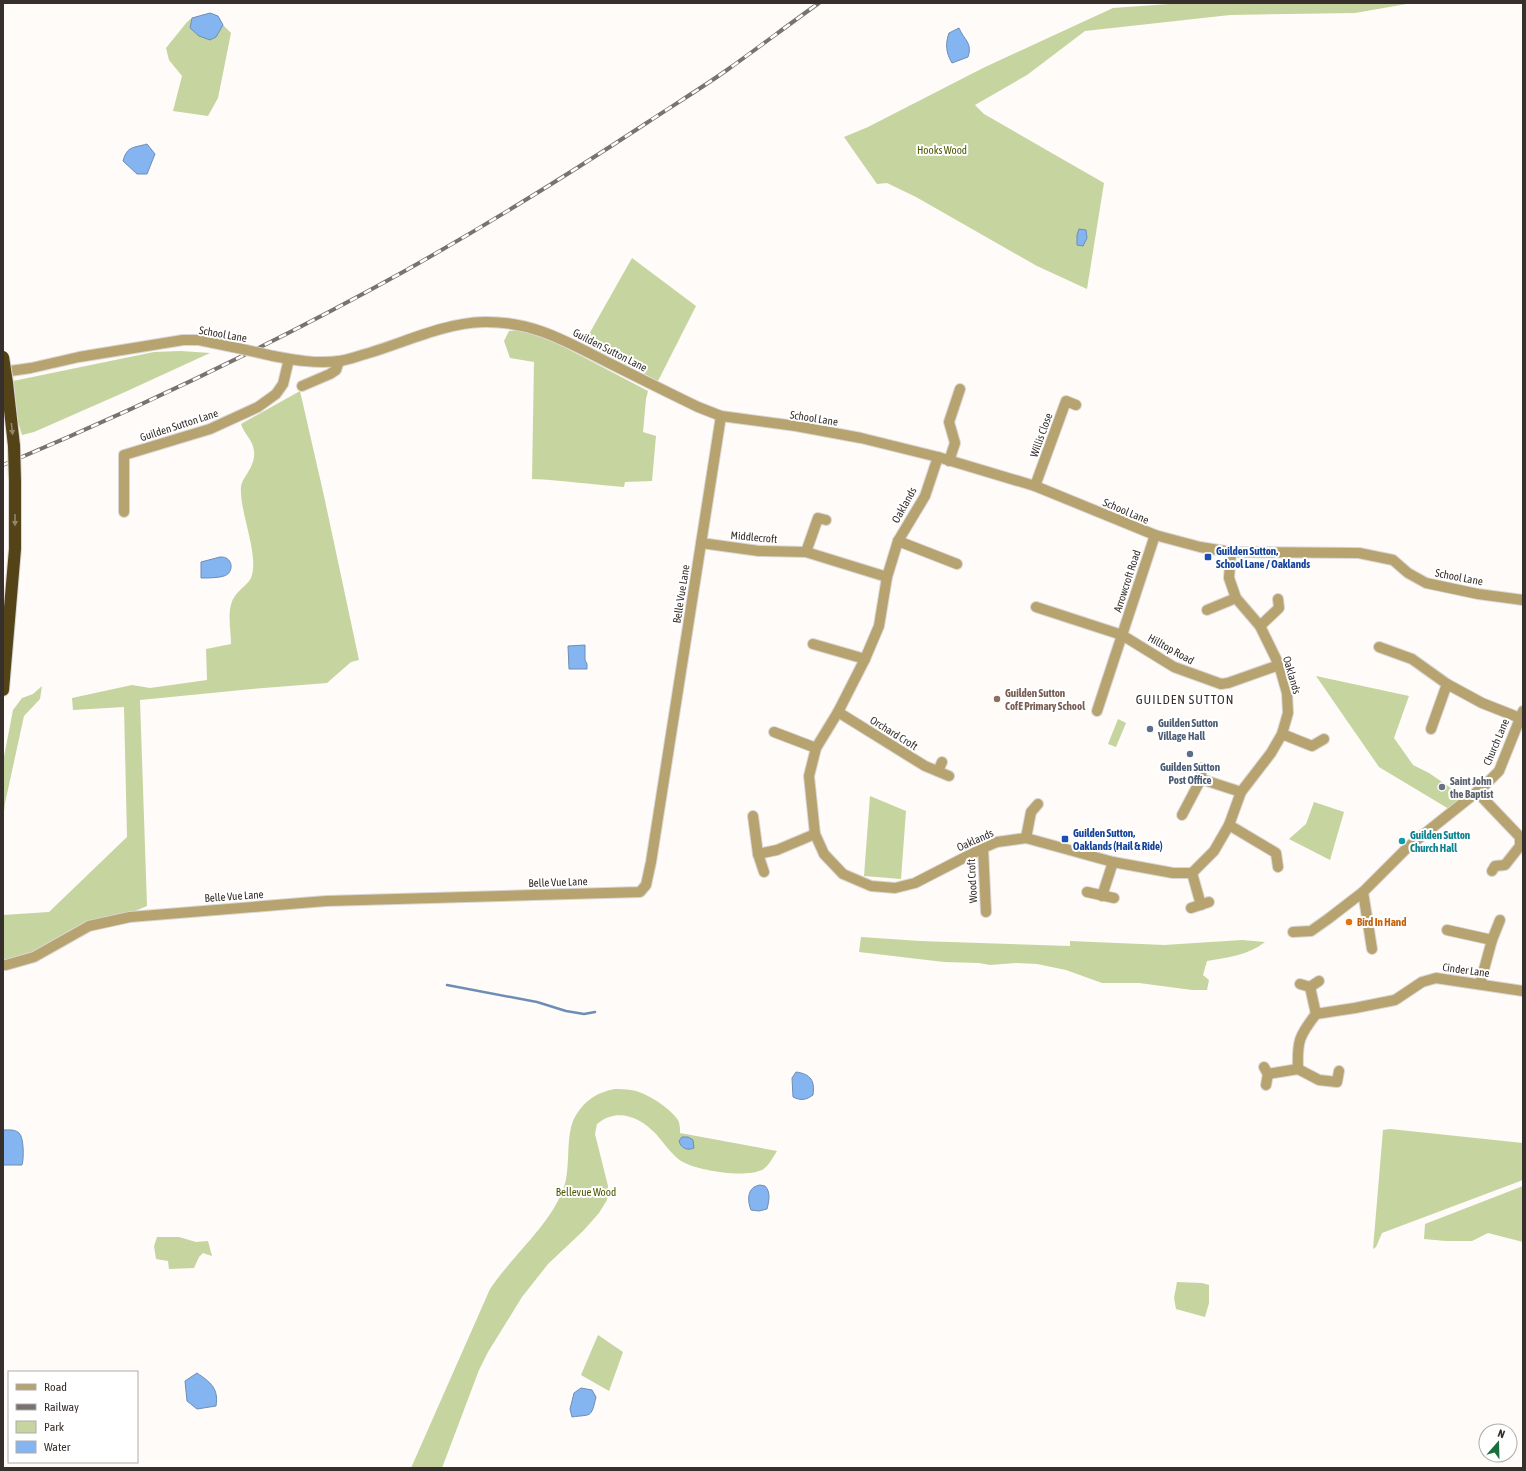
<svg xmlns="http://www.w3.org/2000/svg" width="1526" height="1471" viewBox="0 0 1526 1471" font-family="'Asap Condensed',sans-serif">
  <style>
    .green { fill: #c6d49f }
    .water { fill: #84b5f1; stroke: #6d8db6 }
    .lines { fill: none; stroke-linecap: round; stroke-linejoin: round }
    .stream { stroke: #6d8db6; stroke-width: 2.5 }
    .minor-casing { stroke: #dad6d4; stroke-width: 12 }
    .highway-casing { stroke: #dad6d4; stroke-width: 14 }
    .minor { stroke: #b6a36f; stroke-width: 10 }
    .highway { stroke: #534317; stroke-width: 12 }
    .rail-casing { stroke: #787270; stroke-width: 4 }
    .rail { stroke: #fff; stroke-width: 2.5; stroke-dasharray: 8; stroke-linecap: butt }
    .minor-bridge-casing { stroke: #dad6d4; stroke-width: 12; stroke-linecap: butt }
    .highway-bridge-casing { stroke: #dad6d4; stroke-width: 14; stroke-linecap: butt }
    .minor-bridge { stroke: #b6a36f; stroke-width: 10 }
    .highway-bridge { stroke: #534317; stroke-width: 12 }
    .oneway { fill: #8f8568 }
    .transit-dot { fill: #1a4fb4; stroke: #fff; stroke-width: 1.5 }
    .education-dot { fill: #8d6e63; stroke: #fff; stroke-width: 1.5 }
    .service-dot { fill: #5c6f8a; stroke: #fff; stroke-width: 1.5 }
    .worship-dot { fill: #6b7280; stroke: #fff; stroke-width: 1.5 }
    .culture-dot { fill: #0f9aa8; stroke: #fff; stroke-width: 1.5 }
    .food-dot { fill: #e8710a; stroke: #fff; stroke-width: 1.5 }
    .labels { text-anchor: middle; stroke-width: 4; stroke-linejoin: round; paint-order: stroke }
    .park-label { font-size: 11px; fill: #4b5a00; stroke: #fff }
    .street-label { font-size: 11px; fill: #362f2c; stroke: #fff }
    .transit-label { font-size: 11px; font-weight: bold; fill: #164399; stroke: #fff; text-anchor: start }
    .education-label { font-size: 11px; font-weight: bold; fill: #785e54; stroke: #fff; text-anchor: start }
    .service-label { font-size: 11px; font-weight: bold; fill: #4e5e75; stroke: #fff; text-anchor: start }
    .worship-label { font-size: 11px; font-weight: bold; fill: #5b616d; stroke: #fff; text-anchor: start }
    .culture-label { font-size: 11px; font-weight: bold; fill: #0d838f; stroke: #fff; text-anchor: start }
    .food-label { font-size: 11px; font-weight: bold; fill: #c56008; stroke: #fff; text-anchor: start }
    .quarter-label { font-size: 13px; letter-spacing: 1px; fill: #362f2c; stroke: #fff }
  </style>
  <rect width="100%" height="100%" fill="#fefbf9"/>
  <g class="green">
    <polygon points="1183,3 1412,3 1355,13 1230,15 1085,31 1027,75 975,105 984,114 1104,183 1087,289 1037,266 916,197 887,183 877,184 844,137 868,127 983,68 1113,8"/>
    <polygon points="192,18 190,28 199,36 210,40 216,37 223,25 231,33 218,98 208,116 173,111 182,76 169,60 166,48 187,22"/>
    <polygon points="632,258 696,306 658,381 584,343"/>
    <path d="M520 330 543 336 648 391 646 399 643 432 656 436 652 481 625 482 624 487C594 485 563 480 532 479L534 362 510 358 504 341 509 331Z"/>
    <polygon points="181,351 210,353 125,392 34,432 22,435 18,422 13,381 154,352"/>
    <path d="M300 391 324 496 359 660 351 662 327 683 252 689 140 700 147 906 33 954 3 961V915L49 912 127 837 124 707 73 710 72 698 132 685 150 688 207 680 206 649 231 644C231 629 226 608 235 596 239 590 248 584 251 578 260 556 239 511 241 487 242 477 256 467 254 451 253 440 244 434 241 424Z"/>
    <polygon points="1316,676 1409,696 1394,738 1413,765 1429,773 1464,797 1449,809 1379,767"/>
    <polygon points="42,686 40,699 24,716 5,803 3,820 3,762 13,710 22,698 33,694"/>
    <polygon points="1118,719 1126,723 1116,747 1108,744"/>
    <polygon points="870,796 906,811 901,879 864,876"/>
    <polygon points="1314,802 1344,812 1330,860 1289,839 1306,824"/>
    <path d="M861 937 920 941 1070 946V941L1164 945 1242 940 1265 942C1249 955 1226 958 1207 961L1203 975 1209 980 1207 990H1192L1139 983H1102L1066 970 1037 964 1016 963 990 965 979 963 944 962 859 952Z"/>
    <path d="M615 1089C620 1089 626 1089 631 1090 646 1092 670 1108 678 1120 680 1124 680 1128 680 1133L777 1151C773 1157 769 1166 762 1170 744 1178 698 1171 681 1161 671 1154 664 1143 656 1134 640 1117 617 1107 597 1124L595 1134 608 1186 607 1200 599 1213 583 1231 548 1264 522 1297 488 1352 479 1370 442 1468H411L490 1289C512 1256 549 1226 563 1190 572 1168 564 1134 576 1115 585 1100 598 1092 615 1089Z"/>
    <polygon points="1390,1129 1523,1143 1523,1180 1382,1233 1376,1247 1373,1249 1383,1130"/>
    <polygon points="1523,1186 1523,1242 1488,1233 1472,1241 1446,1241 1424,1239 1425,1224"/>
    <polygon points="157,1237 179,1237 196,1242 208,1241 212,1256 203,1253 199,1257 194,1268 169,1269 168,1261 156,1259 154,1246"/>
    <polygon points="1177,1282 1202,1283 1209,1285 1209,1303 1205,1317 1176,1309 1174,1298"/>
    <polygon points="598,1335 623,1352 609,1391 581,1375"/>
  </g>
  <g class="water">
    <polygon points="210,13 218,16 223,25 216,37 210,40 199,36 190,28 192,18"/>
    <path d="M959 28C964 40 973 43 968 57L952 63C946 53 945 44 949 33Z"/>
    <path d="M147 144 155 154 147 174H137L123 161C127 146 133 148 147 144Z"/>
    <polygon points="1079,229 1086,230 1087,238 1083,246 1077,245 1077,235"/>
    <path d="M220 557C222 557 224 557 226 558 234 562 232 574 224 576 218 578 208 578 201 578V562Z"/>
    <polygon points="585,645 585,660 587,664 587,669 569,669 568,646"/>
    <path d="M796 1072C811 1074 815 1081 813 1095 806 1100 801 1101 793 1097L792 1078Z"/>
    <path d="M3 1130C8 1130 15 1129 19 1133 24 1137 24 1159 22 1165H3Z"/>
    <path d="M682 1137H688L693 1140 694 1148C687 1151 681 1148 679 1141Z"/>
    <path d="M760 1185 765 1186C771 1192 769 1201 767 1209L759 1211 751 1210C747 1200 747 1187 760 1185Z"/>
    <path d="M197 1373C210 1382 219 1388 216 1406L197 1409 187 1401 185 1381Z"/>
    <path d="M581 1388 592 1390 596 1397C591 1419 591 1414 572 1417L570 1409 574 1393Z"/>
  </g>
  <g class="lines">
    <polyline class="stream" points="447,985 537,1002 566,1011 584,1014 595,1012"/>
    <defs>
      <g id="minor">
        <path d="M273 356C294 360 317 364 339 361 347 360 355 357 362 355 402 344 442 323 484 322 533 321 567 342 609 363 639 378 669 393 698 407L721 416 796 426 861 438 938 457 1035 486 1155 535 1200 547 1231 552 1359 553 1393 560 1408 573 1426 583 1478 594 1523 600"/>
        <polyline points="3,372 31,368 79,357 183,340 199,340 233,347"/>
        <polyline points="302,386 330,374 336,370 339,361"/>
        <polyline points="938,457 925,496 898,541 887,577 879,626 865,659 838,712 816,748 809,776 815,834 824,854 843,874 871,886 895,888 915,883 983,848 997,842 1026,838 1113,862 1173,873 1192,873 1214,851 1229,825 1241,792 1271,753 1282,734 1288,713 1287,693 1279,665 1260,626 1236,598 1229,578 1231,552"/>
        <polyline points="949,461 955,443 949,422 960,389"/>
        <polyline points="1035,486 1066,401 1076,405"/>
        <polyline points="124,512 124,455 210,429 258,407 276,394 283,384 289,359"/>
        <polyline points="826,520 818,518 806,552 887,577"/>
        <polyline points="898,541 957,564"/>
        <polyline points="701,543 759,551 806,552"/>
        <polyline points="1036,607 1122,635 1174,667 1221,684 1228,683 1279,665"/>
        <polyline points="1207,610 1236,598"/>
        <polyline points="1260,626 1279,608 1278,599"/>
        <polyline points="813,644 865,659"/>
        <polyline points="1379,647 1412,659 1447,684 1482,703 1520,718"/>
        <polyline points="1097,711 1155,535"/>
        <polyline points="838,712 925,766 949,776"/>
        <polyline points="1431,729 1447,684"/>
        <polyline points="774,732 816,748"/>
        <polyline points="1282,734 1312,746 1324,739"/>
        <polyline points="1201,768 1201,779 1241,792"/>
        <polyline points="938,771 942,762"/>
        <polyline points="1477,792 1520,837 1520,846 1505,865 1495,866 1492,871"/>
        <polyline points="1182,815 1201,779"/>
        <polyline points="753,816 758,854"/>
        <polyline points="1229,825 1276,853 1278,867"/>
        <polyline points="1026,838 1031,812 1038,804"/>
        <polyline points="983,848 986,912"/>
        <polyline points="764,872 758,854 777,850 815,834"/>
        <polyline points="1192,873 1201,905"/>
        <polyline points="1087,892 1114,898"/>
        <polyline points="1363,892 1372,949"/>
        <polyline points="1102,896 1113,862"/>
        <polyline points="1191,908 1209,902"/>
        <polyline points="1447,930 1492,940"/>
        <polyline points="1293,932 1311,931 1328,919 1363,892 1408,847 1483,787 1499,771 1523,711"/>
        <polyline points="3,965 6,965 34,957 89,926 130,917 326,901 640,892 646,885 651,862 721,416"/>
        <polyline points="1300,984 1310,987 1316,1014"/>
        <polyline points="1480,984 1492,940 1500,920"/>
        <polyline points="1310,987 1319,981"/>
        <polyline points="1264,1067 1268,1074 1298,1069 1319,1080 1337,1082 1339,1071"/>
        <path d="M1298 1069C1297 1041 1299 1036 1316 1014L1355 1008 1395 1000 1422 982 1436 978 1523 991"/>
        <polyline points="1266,1085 1268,1074"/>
      </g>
      <g id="highway">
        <polyline points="7,383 14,446"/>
        <polyline points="3,690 15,549 15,481"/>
      </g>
    </defs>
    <use href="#minor" class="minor-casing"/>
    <use href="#highway" class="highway-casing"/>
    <use href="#minor" class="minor"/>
    <use href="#highway" class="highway"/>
    <defs>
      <path id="rail" d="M3 465C139 408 273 344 403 272 485 226 566 176 645 124 672 106 700 89 727 70 758 48 788 25 819 3"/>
    </defs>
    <use href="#rail" class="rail-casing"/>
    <use href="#rail" class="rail"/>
    <defs>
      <polyline id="minor-bridge" points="233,347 273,356"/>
      <g id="highway-bridge">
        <polyline points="3,357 7,383"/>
        <polyline points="14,446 15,481"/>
      </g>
    </defs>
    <use href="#minor-bridge" class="minor-bridge-casing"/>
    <use href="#highway-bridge" class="highway-bridge-casing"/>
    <use href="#minor-bridge" class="minor-bridge"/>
    <use href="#highway-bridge" class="highway-bridge"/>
  </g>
  <defs><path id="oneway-solid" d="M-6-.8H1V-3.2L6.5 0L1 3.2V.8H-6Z"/></defs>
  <g class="oneway">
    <use href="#oneway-solid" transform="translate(12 429) rotate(84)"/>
    <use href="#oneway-solid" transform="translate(15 520) rotate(90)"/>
  </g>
  <g class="transit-dot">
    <rect x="1204" y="553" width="8" height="8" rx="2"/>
    <rect x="1061" y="835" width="8" height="8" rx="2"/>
  </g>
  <circle class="education-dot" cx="997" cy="699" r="4"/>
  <g class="service-dot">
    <circle cx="1150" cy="729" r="4"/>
    <circle cx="1190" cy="754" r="4"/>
  </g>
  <circle class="worship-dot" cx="1442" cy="787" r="4"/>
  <circle class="culture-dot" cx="1402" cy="841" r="4"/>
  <circle class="food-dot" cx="1349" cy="922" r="4"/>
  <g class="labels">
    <g class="park-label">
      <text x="942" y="154">Hooks Wood</text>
      <text x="586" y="1196">Bellevue Wood</text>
    </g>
    <g class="street-label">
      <text transform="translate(223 334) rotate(10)" y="4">School Lane</text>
      <text transform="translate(610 350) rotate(27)" y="4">Guilden Sutton Lane</text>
      <text transform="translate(814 418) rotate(9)" y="4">School Lane</text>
      <text transform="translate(179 425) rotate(-18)" y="4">Guilden Sutton Lane</text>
      <text transform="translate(1041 435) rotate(-70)" y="4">Willis Close</text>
      <text transform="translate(904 505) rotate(-61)" y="4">Oaklands</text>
      <text transform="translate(1126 511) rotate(23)" y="4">School Lane</text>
      <text transform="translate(754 537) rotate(5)" y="4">Middlecroft</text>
      <text transform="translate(1459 577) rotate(11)" y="4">School Lane</text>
      <text transform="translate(1127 581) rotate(-72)" y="4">Arrowcroft Road</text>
      <text transform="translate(681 594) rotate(-81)" y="4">Belle Vue Lane</text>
      <text transform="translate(1171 649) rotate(29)" y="4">Hilltop Road</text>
      <text transform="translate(1292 675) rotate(74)" y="4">Oaklands</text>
      <text transform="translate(894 733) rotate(32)" y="4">Orchard Croft</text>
      <text transform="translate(1496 742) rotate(-67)" y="4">Church Lane</text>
      <text transform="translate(975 840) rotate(-24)" y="4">Oaklands</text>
      <text transform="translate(972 881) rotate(-93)" y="4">Wood Croft</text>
      <text transform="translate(558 882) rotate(-2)" y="4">Belle Vue Lane</text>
      <text transform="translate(234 896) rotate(-4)" y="4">Belle Vue Lane</text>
      <text transform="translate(1466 970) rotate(8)" y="4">Cinder Lane</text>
    </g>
    <g class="transit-label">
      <text x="1216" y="555">Guilden Sutton,<tspan x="1216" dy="13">School Lane / Oaklands</tspan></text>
      <text x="1073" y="837">Guilden Sutton,<tspan x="1073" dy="13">Oaklands (Hail &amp; Ride)</tspan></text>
    </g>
    <g class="education-label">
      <text x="1005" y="697">Guilden Sutton<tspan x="1005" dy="13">CofE Primary School</tspan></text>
    </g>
    <g class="service-label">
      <text x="1158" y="727">Guilden Sutton<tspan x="1158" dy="13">Village Hall</tspan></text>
      <text x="1190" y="771" text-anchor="middle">Guilden Sutton<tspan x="1190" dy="13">Post Office</tspan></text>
    </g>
    <g class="worship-label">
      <text x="1450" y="785">Saint John<tspan x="1450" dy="13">the Baptist</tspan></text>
    </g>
    <g class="culture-label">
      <text x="1410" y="839">Guilden Sutton<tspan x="1410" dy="13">Church Hall</tspan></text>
    </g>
    <g class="food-label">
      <text x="1357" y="926">Bird In Hand</text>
    </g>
    <g class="quarter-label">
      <text x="1185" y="704">GUILDEN SUTTON</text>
    </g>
  </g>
  <rect width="1526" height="1471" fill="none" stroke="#362f2c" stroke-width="8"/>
  <rect x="8" y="1371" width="130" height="92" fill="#ffffff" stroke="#afacab"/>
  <rect x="16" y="1384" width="20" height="6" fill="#b6a36f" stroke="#afacab"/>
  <text x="44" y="1391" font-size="12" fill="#362f2c">Road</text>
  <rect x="16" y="1404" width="20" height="6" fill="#787270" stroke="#afacab"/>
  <text x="44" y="1411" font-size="12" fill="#362f2c">Railway</text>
  <rect x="16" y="1421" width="20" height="12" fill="#c6d49f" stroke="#afacab"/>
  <text x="44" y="1431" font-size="12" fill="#362f2c">Park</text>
  <rect x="16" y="1441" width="20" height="12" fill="#84b5f1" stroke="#afacab"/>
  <text x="44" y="1451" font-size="12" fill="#362f2c">Water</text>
  <g transform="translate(1498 1443) rotate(20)"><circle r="19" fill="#ffffff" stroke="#afacab"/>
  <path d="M0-3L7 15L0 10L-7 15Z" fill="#1a6d3f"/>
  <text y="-6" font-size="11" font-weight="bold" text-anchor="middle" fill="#362f2c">N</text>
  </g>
</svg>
